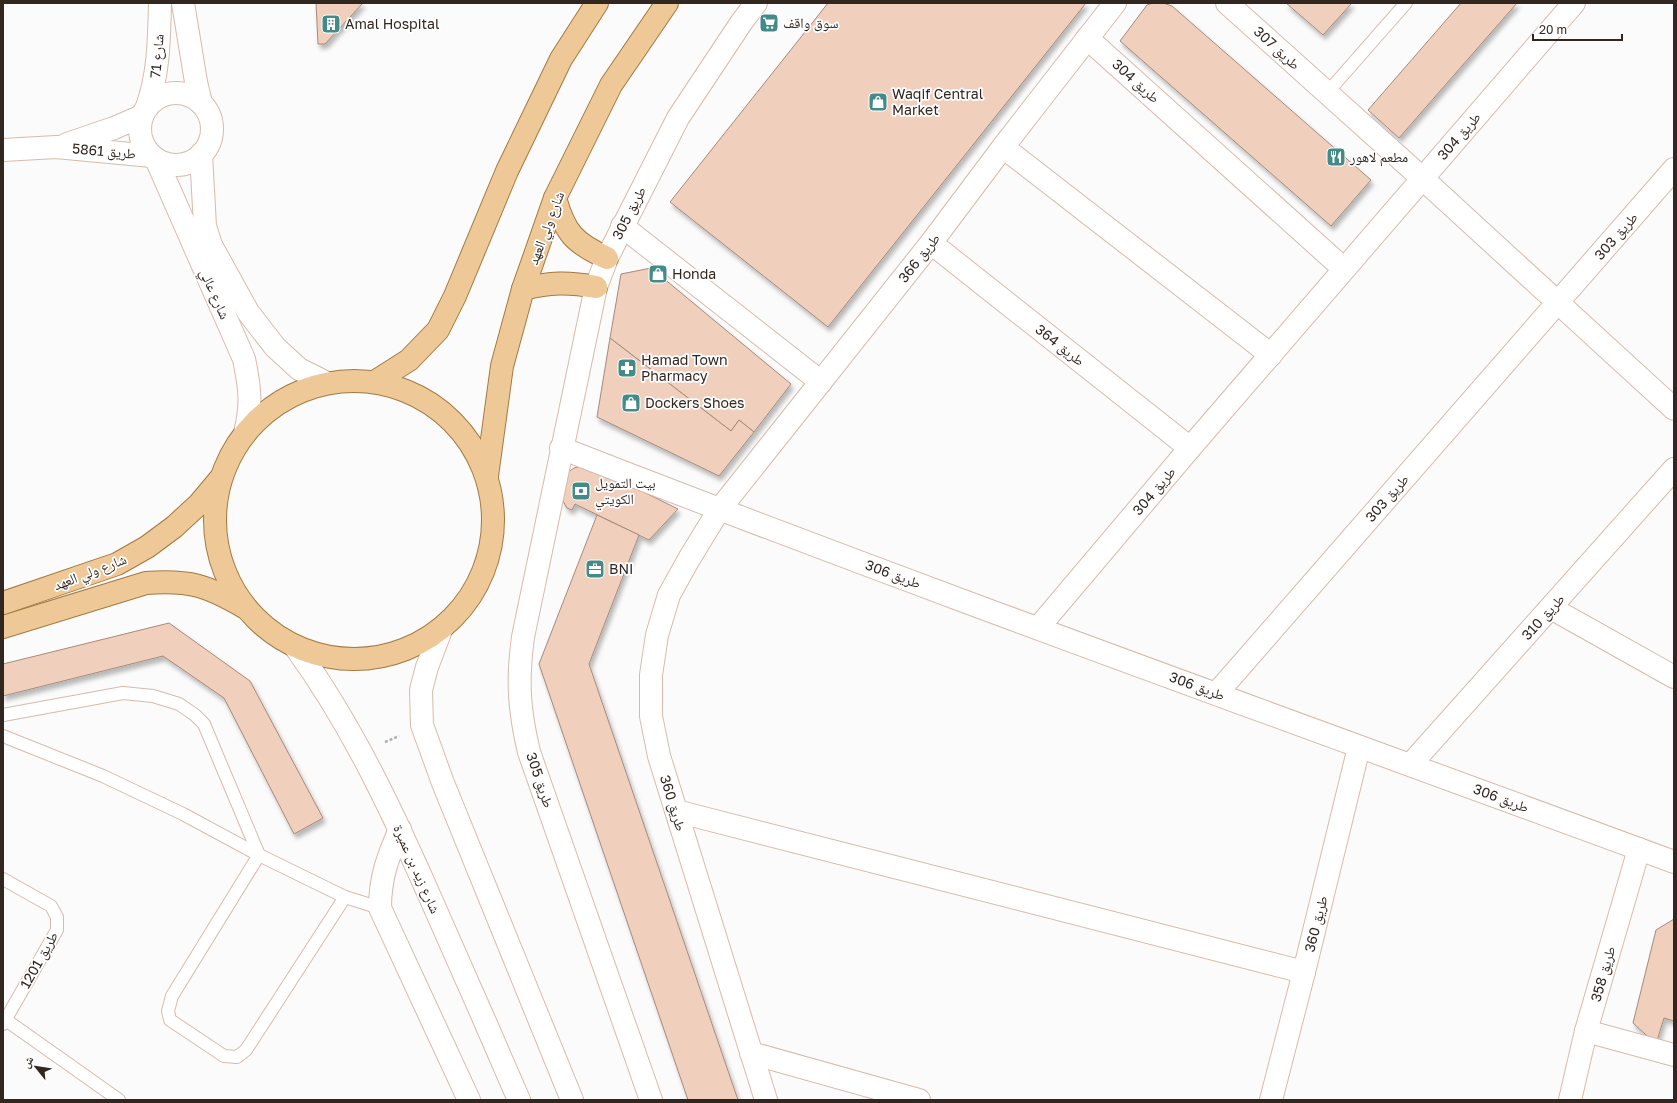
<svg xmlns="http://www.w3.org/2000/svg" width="1677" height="1103" viewBox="0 0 1677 1103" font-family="'Golos Text','Noto Naskh Arabic',sans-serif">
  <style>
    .building { fill: #f0cfbd; stroke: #a68a7b; filter: url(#shadow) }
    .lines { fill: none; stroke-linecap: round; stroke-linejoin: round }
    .service-casing { stroke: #d8baab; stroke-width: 14 }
    .minor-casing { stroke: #d8baab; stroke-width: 24 }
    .tertiary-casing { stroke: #d8baab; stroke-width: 24 }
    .primary-casing { stroke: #a47940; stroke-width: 24 }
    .path { stroke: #b3afac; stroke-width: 2.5; stroke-dasharray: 3 2; stroke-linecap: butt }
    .service { stroke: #fff; stroke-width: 12 }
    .minor { stroke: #fff; stroke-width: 22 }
    .tertiary { stroke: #fff; stroke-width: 22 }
    .primary { stroke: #eec997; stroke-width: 22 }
    .labels { text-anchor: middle; stroke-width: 3.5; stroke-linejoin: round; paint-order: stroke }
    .poi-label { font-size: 14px; fill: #312620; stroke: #fff; text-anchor: start }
    .street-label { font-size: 14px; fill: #312620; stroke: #fff }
  </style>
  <defs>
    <filter id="shadow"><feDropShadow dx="2.5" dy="4.5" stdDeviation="2" flood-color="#0004"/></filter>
  </defs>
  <rect width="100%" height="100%" fill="#fbfbfb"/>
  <g class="building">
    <polygon points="316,3 363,3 325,44 318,44"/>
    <polygon points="828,3 1086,3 828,327 670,202"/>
    <polygon points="1153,3 1163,3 1172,6 1371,180 1331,226 1120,41 1147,5"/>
    <polygon points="1286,3 1352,3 1323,35"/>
    <polygon points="1461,3 1517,3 1399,138 1368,110"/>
    <polygon points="651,268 791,384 754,432 739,420 731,431 610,338 621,274"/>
    <polygon points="610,338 731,431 739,420 754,432 719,476 597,417"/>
    <polygon points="581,466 591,466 678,509 649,540 575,504 572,510 567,508 563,501 560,489 567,473 574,468"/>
    <polygon points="597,515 639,535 589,664 738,1100 688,1100 539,664"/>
    <polygon points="169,623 250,681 323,818 294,834 224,698 163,656 3,696 3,664"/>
    <polygon points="1674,919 1674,1021 1664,1018 1656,1044 1633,1023 1656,930"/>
  </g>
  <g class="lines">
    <defs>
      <g id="service">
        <polyline points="1327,93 1406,3"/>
        <polyline points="3,715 123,693 153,696 179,704 195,715 204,724 259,855 172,996 168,1011 170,1020 224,1056 237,1057 246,1050 345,897"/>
        <polyline points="3,736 103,776 183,814 259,855 345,897 380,908"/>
        <polyline points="3,879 51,906 57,917 57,930 3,1024"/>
        <polyline points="6,1020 119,1100"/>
      </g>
      <g id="minor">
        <polyline points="1227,3 1423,179 1674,409"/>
        <polyline points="1087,38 1344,269"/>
        <polyline points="67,144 114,128 142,116"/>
        <polyline points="1003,147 1271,355"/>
        <polyline points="3,150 56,147 152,156"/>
        <polyline points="622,226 821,382"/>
        <polyline points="931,243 1190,448"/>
        <path d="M561 448C930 592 1303 725 1674 862"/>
        <polyline points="1551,608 1674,677"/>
        <polyline points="1038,628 1190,448 1574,3"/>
        <polyline points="1217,693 1674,169"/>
        <polyline points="1411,764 1674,469"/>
        <polyline points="676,811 1304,972"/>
        <path d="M400 829C388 857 380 877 380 908L469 1100"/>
        <polyline points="1586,1031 1674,1055"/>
        <polyline points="751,1053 919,1100"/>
        <path d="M651 1100 529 752C519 710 517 681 523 637L596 287 607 258 678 118 741 23 756 3"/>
        <polyline points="766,1100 659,756 651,716 651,675 657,635 669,595 689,559 719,510 931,243 1003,147 1115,3"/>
        <polyline points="1271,1100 1304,972 1359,747"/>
        <polyline points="1570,1100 1586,1031 1639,849"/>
      </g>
      <g id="tertiary">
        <polyline points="183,3 196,82 201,103"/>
        <circle cx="176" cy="129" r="36"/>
        <path d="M147 107C159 73 159 39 160 3"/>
        <polyline points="201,154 205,226 211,245 248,312 275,347 299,369 327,383"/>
        <path d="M156 159 244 359C250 388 252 405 245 433"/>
        <polyline points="441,630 427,667 421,690 422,725 443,783 572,1100"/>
        <path d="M296 648C354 728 395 817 434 906 463 971 491 1035 519 1100"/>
      </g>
      <g id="primary">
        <path d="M555 198C565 233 574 243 607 258"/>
        <path d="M523 289C550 282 569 282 596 287"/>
        <circle cx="354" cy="520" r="139"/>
        <polyline points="376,381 409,360 438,330 455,296 507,171 561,59 597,3"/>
        <polyline points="487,476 502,366 523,289 555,198 611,85 667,3"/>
        <polyline points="3,603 117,564 147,547 174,527 199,504 220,479"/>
        <path d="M3 627 146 583C190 580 206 585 244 607"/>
      </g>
    </defs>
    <use href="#service" class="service-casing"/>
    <use href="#minor" class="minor-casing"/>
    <use href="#tertiary" class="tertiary-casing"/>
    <use href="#primary" class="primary-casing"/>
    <polyline class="path" points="385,742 399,736"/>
    <use href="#service" class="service"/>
    <use href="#minor" class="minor"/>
    <use href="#tertiary" class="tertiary"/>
    <use href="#primary" class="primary"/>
  </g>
  <defs>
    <symbol id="supermarket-square" viewBox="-11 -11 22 22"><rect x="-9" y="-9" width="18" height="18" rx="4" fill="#438b88" stroke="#fff"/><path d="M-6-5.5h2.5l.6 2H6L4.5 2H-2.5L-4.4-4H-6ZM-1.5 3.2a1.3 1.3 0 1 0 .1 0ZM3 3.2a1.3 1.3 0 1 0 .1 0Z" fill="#fff"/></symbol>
    <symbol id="building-square" viewBox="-11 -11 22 22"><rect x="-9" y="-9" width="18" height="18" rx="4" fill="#438b88" stroke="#fff"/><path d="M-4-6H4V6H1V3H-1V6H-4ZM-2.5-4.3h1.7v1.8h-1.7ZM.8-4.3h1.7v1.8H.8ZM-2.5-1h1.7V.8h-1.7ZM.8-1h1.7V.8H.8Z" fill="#fff"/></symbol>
    <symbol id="shop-square" viewBox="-11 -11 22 22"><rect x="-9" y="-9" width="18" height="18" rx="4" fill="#438b88" stroke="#fff"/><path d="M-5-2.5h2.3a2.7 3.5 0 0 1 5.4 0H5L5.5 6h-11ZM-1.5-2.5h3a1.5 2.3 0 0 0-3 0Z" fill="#fff"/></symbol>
    <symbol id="restaurant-square" viewBox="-11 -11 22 22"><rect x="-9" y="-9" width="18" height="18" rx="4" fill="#438b88" stroke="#fff"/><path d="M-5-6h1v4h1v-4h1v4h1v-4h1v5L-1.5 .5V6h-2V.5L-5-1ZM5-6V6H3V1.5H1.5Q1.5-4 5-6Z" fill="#fff"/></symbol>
    <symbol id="pharmacy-square" viewBox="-11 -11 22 22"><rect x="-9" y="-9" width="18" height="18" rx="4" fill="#438b88" stroke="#fff"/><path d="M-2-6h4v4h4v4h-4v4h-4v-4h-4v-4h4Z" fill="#fff"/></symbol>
    <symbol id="bank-square" viewBox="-11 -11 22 22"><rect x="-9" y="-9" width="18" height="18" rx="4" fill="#438b88" stroke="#fff"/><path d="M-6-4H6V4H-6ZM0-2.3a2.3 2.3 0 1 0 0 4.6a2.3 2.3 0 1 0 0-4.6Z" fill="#fff"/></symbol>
    <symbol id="office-square" viewBox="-11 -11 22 22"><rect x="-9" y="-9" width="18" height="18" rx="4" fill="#438b88" stroke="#fff"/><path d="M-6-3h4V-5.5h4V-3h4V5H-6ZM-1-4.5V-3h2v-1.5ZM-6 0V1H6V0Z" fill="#fff"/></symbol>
  </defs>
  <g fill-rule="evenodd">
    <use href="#supermarket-square" x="758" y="12" width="22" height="22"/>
    <use href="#building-square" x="320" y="13" width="22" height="22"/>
    <use href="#shop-square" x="867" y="91" width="22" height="22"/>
    <use href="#restaurant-square" x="1325" y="146" width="22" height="22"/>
    <use href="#shop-square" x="647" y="263" width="22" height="22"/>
    <use href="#pharmacy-square" x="616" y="357" width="22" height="22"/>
    <use href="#shop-square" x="620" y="392" width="22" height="22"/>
    <use href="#bank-square" x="570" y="480" width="22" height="22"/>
    <use href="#office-square" x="584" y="558" width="22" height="22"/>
  </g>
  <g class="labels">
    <g class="poi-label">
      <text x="783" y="28">سوق واقف</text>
      <text x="345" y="29">Amal Hospital</text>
      <text x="892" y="99">Waqif Central<tspan x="892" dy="16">Market</tspan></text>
      <text x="1350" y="162">مطعم لاهور</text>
      <text x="672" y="279">Honda</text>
      <text x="641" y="365">Hamad Town<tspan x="641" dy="16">Pharmacy</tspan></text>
      <text x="645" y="408">Dockers Shoes</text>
      <text x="595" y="488">بيت التمويل<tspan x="595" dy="16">الكويتي</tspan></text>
      <text x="609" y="574">BNI</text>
    </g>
    <g class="street-label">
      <text transform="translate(1277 48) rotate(42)" y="5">طريق 307</text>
      <text transform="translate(157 56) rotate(-85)" y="5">شارع 71</text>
      <text transform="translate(1136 81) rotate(42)" y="5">طريق 304</text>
      <text transform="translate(1459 136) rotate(-49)" y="5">طريق 304</text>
      <text transform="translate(104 151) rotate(5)" y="5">طريق 5861</text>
      <text transform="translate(629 213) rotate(-63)" y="5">طريق 305</text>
      <text transform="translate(546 228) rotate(-69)" y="5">شارع ولي العهد</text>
      <text transform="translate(1616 236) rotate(-49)" y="5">طريق 303</text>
      <text transform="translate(919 258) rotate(-52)" y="5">طريق 366</text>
      <text transform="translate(215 294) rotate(66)" y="5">شارع عالي</text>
      <text transform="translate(1060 345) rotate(38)" y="5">طريق 364</text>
      <text transform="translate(1154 491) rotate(-50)" y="5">طريق 304</text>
      <text transform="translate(1387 498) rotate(-49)" y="5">طريق 303</text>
      <text transform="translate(90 572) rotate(-21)" y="5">شارع ولي العهد</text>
      <text transform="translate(893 574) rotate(20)" y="5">طريق 306</text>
      <text transform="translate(1543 617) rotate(-48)" y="5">طريق 310</text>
      <text transform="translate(1197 686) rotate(20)" y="5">طريق 306</text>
      <text transform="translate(540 780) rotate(71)" y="5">طريق 305</text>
      <text transform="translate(1501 798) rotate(20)" y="5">طريق 306</text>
      <text transform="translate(673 803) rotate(73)" y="5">طريق 360</text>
      <text transform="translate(417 869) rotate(66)" y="5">شارع زيد بن عميرة</text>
      <text transform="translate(1316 924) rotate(-76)" y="5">طريق 360</text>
      <text transform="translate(39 960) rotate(-61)" y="5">طريق 1201</text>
      <text transform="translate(1603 974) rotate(-74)" y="5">طريق 358</text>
    </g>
  </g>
  <rect width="1677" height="1103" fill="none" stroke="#312620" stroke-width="8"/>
  <g transform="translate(36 1067) rotate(300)" stroke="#ffffff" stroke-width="3" paint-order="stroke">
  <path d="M0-3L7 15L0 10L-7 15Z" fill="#312620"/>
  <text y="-6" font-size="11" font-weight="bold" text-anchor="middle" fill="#312620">ش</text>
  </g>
  <path d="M1533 34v6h89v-6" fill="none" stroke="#312620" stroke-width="2"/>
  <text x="1539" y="34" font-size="12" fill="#312620" stroke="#ffffff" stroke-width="3" paint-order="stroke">20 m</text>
</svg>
